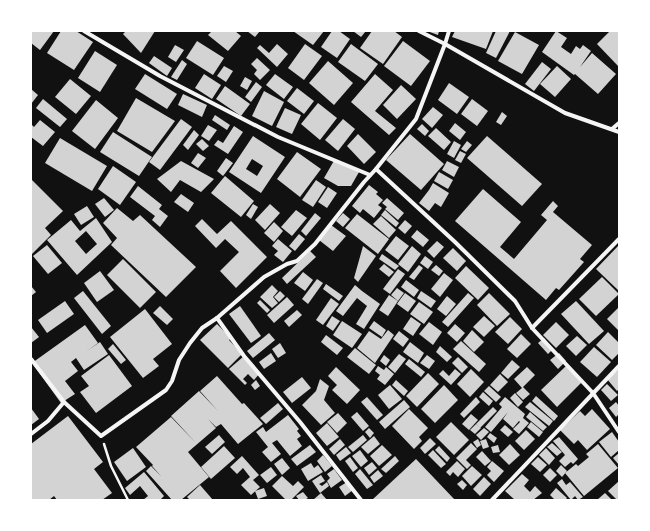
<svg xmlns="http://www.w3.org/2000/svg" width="650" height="531" viewBox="0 0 650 531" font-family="'DejaVu Sans',sans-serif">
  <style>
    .building { fill: #d3d3d3; fill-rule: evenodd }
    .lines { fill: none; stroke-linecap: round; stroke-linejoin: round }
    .path { stroke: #f5f5f5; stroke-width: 2.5 }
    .minor { stroke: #f5f5f5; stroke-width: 4 }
  </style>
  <rect width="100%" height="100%" fill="#111"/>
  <g class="building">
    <polygon points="31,31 54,31 40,50 31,43"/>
    <polygon points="61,31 76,31 93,42 74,70 47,53"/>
    <polygon points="126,31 155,31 141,53 123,34"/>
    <polygon points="212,31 235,31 241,36 228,51 208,35"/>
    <polygon points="247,31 260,31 255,37"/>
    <polygon points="293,31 324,31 313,45"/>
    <polygon points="332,31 339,31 350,39 337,58 321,47"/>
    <polygon points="353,31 366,31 361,37"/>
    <polygon points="372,31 394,31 402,37 383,64 360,48"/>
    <polygon points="427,31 439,31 438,35"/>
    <polygon points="455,31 493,31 486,49 452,37"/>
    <polygon points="496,31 510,31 496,58 486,53"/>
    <polygon points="556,31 567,38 561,47 571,54 576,46 580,49 583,45 591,51 580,67 592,53 616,74 598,94 575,74 574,75 542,52"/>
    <polygon points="610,31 619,31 619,67 597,44"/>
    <polygon points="515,32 539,45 522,74 498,61"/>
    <polygon points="197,41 224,58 213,75 186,58"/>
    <polygon points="403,41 430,61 411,86 384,66"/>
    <polygon points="277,44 288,54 277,67 257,48 260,45 269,53"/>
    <polygon points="305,44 322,56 304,80 288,68"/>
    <polygon points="351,44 378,64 365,81 338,62"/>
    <polygon points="175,45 184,50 176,62 168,57"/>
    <polygon points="95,51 117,65 100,92 78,78"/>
    <polygon points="154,56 172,68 167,76 149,63"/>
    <polygon points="257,58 270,70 260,80 254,74 257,70 251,64"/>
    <polygon points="182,60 187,64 177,80 171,77"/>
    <polygon points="328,61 353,83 334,105 309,83"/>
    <polygon points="542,62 551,69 534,91 525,84"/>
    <polygon points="224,66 233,71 226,82 217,76"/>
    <polygon points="557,66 571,79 555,97 540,84"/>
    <polygon points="145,74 177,94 167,109 135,89"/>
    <polygon points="204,74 221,85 212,99 195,88"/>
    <polygon points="275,74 293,87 284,99 266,85"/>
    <polygon points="375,74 393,90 375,111 396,128 389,135 351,102"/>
    <polygon points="245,77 252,81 247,90 240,86"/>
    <polygon points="70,79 91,96 76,114 55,97"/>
    <polygon points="256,82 262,87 251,102 245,97"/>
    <polygon points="449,83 469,97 457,114 438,100"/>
    <polygon points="401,85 416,99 397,119 383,105"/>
    <polygon points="225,86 250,104 241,116 216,99"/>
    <polygon points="297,88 314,101 304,114 287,101"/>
    <polygon points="31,89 38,95 31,104"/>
    <polygon points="264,91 284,102 272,126 252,116"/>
    <polygon points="183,94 207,105 202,117 178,105"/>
    <polygon points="136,98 175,121 152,152 117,131"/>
    <polygon points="43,99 67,119 60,127 36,108"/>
    <polygon points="472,99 488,111 477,126 461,114"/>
    <polygon points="96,100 118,118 95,149 72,131"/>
    <polygon points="318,103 337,118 320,140 301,124"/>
    <polygon points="433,107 443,115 432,128 422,119"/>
    <polygon points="285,108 301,115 292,134 276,127"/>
    <polygon points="502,112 507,116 501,125 496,122"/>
    <polygon points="215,115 230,125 227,130 212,120"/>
    <polygon points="181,119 192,127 160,170 149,162"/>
    <polygon points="343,119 355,129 338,151 325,140"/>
    <polygon points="40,120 55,132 43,146 31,137 31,124 34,127"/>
    <polygon points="455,123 466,132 460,140 449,131"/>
    <polygon points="422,124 429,131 425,136 417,129"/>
    <polygon points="208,125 217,130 209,141 201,136"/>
    <polygon points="234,126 243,132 228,154 214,145 218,140 223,143"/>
    <polygon points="436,128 451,142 444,150 428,136"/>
    <polygon points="194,130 199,135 188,150 183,145"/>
    <polygon points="113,132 152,157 139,176 100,152"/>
    <polygon points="358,134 376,152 364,164 347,146"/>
    <polygon points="410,134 444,164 421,190 386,160"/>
    <path d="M253 136 285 157 261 193 229 172ZM252 159 263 166 257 176 246 169Z"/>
    <polygon points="487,136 542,184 522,206 467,158"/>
    <polygon points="60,138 107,166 92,191 45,163"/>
    <polygon points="202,139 209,146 203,151 196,144"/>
    <polygon points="454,141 461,145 454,158 447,154"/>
    <polygon points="467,141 472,145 466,152 461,149"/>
    <polygon points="460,151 466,154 461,163 455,160"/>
    <polygon points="297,152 321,169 300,197 277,179"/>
    <polygon points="198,153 206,158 198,168 191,163"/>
    <polygon points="226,158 233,163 223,176 217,171"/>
    <polygon points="335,159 359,172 351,186 338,186 324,178"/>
    <polygon points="181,161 214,179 201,192 180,180 171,192 157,179"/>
    <polygon points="447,161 459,167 454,177 442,170"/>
    <polygon points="113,166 136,182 120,205 98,189"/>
    <polygon points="439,172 453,180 448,189 434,181"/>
    <polygon points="225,176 254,201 241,217 211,193"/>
    <polygon points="31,179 63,211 45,228 51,235 31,255"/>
    <polygon points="316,180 326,187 313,207 302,200"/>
    <polygon points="433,183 449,193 441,207 435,203 429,211 419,203 429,190"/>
    <polygon points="369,185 378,192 376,194 383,200 378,205 382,208 374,218 363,209 360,213 352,206"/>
    <polygon points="138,186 162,205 159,209 168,216 160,227 152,220 155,216 130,197"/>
    <polygon points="328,187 337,193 327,208 318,202"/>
    <polygon points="483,189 521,222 500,247 514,259 547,220 541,215 553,201 558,206 553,212 592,245 580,259 584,262 559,290 556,288 546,300 455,221"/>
    <polygon points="181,194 194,203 188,212 174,202"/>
    <polygon points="104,198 114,210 105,217 95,204"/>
    <polygon points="387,198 404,213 398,220 385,209 387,207 382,203"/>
    <polygon points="253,204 258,207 251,219 246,215"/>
    <polygon points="270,204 280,213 265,230 255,220"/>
    <polygon points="87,206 94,217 81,225 74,214"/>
    <polygon points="117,208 133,221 140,215 196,267 166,297 111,245 117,238 103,223"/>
    <polygon points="296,210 307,218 292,236 281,227"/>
    <polygon points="385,210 399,223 396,227 381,215"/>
    <polygon points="315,213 321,218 306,236 301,231"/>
    <polygon points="343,213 350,219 343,227 336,221"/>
    <polygon points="357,214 389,239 378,254 345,228"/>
    <polygon points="381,216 396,230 389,238 373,224"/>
    <path d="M96 218 112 242 77 275 47 240 71 220 80 231ZM86 231 97 244 86 254 75 241Z"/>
    <polygon points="202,219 217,234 231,221 267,257 236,288 220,271 239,252 225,239 216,248 195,226"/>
    <polygon points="405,220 412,226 405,234 398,228"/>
    <polygon points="274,222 283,231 274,242 264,233"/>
    <polygon points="331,225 346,236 333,251 319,240"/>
    <polygon points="417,230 429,240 423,247 411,237"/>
    <polygon points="299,234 305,239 295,251 289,246"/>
    <polygon points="396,236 409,246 398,260 385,250"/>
    <polygon points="278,239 292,251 283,262 274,255 278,251 272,246"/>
    <polygon points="437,241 444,247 434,258 427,251"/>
    <polygon points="47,245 62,263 48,274 33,256"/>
    <polygon points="619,245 619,291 596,269"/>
    <polygon points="363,246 376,256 358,282 354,278"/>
    <polygon points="412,246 421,254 408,272 398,264"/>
    <polygon points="453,248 466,261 457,271 443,258"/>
    <polygon points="310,251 316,257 287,284 282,278"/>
    <polygon points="382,254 399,266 395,270 379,259"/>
    <polygon points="425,256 433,262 428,269 420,263"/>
    <polygon points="123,259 156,292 140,308 107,275"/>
    <polygon points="384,264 394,272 389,277 379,269"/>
    <polygon points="419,265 423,268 414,280 409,277"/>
    <polygon points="436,265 443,271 439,276 431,270"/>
    <polygon points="466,266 489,288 478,300 455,278"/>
    <polygon points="398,269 405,274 390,294 383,289"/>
    <polygon points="100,271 114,290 97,302 84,283"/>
    <polygon points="303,272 313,280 305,291 294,283"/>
    <polygon points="444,273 453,280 440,297 431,289"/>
    <polygon points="602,277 619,294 596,316 579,299"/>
    <polygon points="317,279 323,283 308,304 302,299"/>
    <polygon points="406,280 419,290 414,297 401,287"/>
    <polygon points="326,284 343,296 339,301 323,289"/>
    <polygon points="272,285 278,291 273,297 278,303 272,308 260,297"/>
    <polygon points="355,285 362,291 380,304 364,329 356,324 367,306 357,298 343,316 336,311"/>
    <polygon points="31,286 36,292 31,296"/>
    <polygon points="397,288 404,293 398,301 391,295"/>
    <polygon points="83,291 111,326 102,334 74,298"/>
    <polygon points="280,291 285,296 279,302 274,297"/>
    <polygon points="421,291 436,301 431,308 417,298"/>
    <polygon points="405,293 416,301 408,312 397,304 399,301 401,303 399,301"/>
    <polygon points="468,293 474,298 448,327 442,322"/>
    <polygon points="489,293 510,314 497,326 477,305"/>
    <polygon points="389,295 398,301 388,316 379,310"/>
    <polygon points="447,296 456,304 446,316 437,309"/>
    <polygon points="287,297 294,305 274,323 267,315"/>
    <polygon points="331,298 339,304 323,325 316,320"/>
    <polygon points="260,300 270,310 267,313 257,303"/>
    <polygon points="65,301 74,314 47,333 38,320"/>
    <polygon points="576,301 604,331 589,344 561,314"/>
    <polygon points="419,302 433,312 424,324 410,314"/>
    <polygon points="160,306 173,319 167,325 153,313"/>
    <polygon points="240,306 261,336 251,343 229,314"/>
    <polygon points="619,307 619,331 607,319"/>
    <polygon points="145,309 172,344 153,359 159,366 143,378 110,337"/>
    <polygon points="297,310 302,315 289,327 284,321"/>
    <polygon points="332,316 340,321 333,331 326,326"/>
    <polygon points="484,316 495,326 484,337 473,327"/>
    <polygon points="411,317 421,324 413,336 403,329"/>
    <polygon points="510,317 522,329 508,344 495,332"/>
    <polygon points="342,321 362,334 352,348 333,335"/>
    <polygon points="374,321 386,330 382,337 369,328"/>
    <polygon points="429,322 442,332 433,345 419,334"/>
    <polygon points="556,322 569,335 556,348 543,335"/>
    <polygon points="217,324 231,338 229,340 242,354 228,368 200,340"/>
    <polygon points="455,324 465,333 457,342 447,333"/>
    <polygon points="85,325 98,343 87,351 100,342 108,354 84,370 76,358 71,362 78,371 65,381 75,394 61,403 32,363"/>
    <polygon points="31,327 39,337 31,343"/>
    <polygon points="388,330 394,335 375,363 357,348 369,331 381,339"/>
    <polygon points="472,330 484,342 474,352 463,341"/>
    <polygon points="399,331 409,339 403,347 393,339"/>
    <polygon points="608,332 619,343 619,353 612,360 596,345"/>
    <polygon points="269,333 275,340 253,358 247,351"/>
    <polygon points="521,334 531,344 517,358 507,349"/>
    <polygon points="326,335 343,348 337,355 321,342"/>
    <polygon points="577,336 587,345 576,356 566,346"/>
    <polygon points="544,338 553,349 548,354 538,343"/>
    <polygon points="461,341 486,364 479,372 453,349"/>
    <polygon points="410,342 424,353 418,363 403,352"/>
    <polygon points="280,343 286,353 278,358 272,349"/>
    <polygon points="113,344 126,360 121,364 108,349"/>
    <polygon points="440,346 452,357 447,362 436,352"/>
    <polygon points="594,347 611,362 597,377 580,362"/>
    <polygon points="355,348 376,365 369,374 347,357"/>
    <polygon points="271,353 276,361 264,369 259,362"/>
    <polygon points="559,353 566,361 558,369 550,360"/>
    <polygon points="399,354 406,359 395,373 388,367"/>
    <polygon points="109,355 132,386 96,413 80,392 89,386 81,376"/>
    <polygon points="384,355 390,360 386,366 380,361"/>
    <polygon points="427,355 435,361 429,369 420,363"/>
    <polygon points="244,356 260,373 254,380 248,374 243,379 247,383 245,385 229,369"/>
    <polygon points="458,357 468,367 462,373 452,363"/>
    <polygon points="409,359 425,372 421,377 405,364"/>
    <polygon points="512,360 520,367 508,379 501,373"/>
    <polygon points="378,366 384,370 386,367 394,374 385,385 377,379 380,375 375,371"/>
    <polygon points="566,366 582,382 557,407 541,390"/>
    <polygon points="336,367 360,390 347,404 332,390 337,385 328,376"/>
    <polygon points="527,367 535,375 523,387 530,394 523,400 516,393 522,388 514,379"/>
    <polygon points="455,369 461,374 451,385 439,374 443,370 449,376"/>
    <polygon points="471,369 484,382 470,397 457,384"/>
    <polygon points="619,369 619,389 617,391 607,379"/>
    <polygon points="428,373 439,384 417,407 406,396"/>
    <polygon points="500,374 508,382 498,392 490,385"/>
    <polygon points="217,376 242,404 244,403 263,424 238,444 221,424 216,427 208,419 216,428 188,452 209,477 181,500 172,500 146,471 151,466 161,476 152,466 153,465 136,447 171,417 196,443 171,416 199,391 218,411 200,391"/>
    <polygon points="302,377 311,388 292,403 283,392"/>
    <polygon points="320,379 329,386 324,400 335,413 321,425 302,405 316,391"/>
    <polygon points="256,380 260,386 255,390 251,385"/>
    <polygon points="396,380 408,391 404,396 392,385"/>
    <polygon points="607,384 618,395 611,401 601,390"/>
    <polygon points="390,385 402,399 389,409 378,395"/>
    <polygon points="444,385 458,400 435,423 421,409"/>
    <polygon points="489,386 501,397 496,402 484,391"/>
    <polygon points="483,392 493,401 489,406 479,397"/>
    <polygon points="515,393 523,402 518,407 510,398"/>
    <polygon points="536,396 558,416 554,421 532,401"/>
    <polygon points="367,397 383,415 377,420 361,402"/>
    <polygon points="476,397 480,402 464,418 460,414"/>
    <polygon points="505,397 525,414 523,418 529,423 519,434 513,429 520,422 519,421 513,428 503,419 508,412 491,432 485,427 502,407 499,404"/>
    <polygon points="404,400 410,407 385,429 379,422"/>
    <polygon points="530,402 553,421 549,426 525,407"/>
    <polygon points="616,402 619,406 619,414 616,417 609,408"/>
    <polygon points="278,403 283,409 266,424 260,418"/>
    <polygon points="493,407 497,411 480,428 476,424"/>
    <polygon points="31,408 39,419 31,425"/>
    <polygon points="409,409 428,428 419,437 422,441 414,449 392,426"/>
    <polygon points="592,409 610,429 587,450 578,440 574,444 560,430 580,411 585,416"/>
    <polygon points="357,412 369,426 363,431 351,417"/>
    <polygon points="530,412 547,427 543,431 526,417"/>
    <polygon points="338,413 347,423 337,433 327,422"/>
    <polygon points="471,414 478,420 469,430 462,424"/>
    <polygon points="288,415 299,429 297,431 301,436 297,439 302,446 290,456 277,440 272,443 281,454 271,462 262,452 268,447 256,432 263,427 266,432"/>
    <polygon points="68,416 103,462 94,469 112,493 102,500 57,500 54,496 49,500 31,500 31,444"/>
    <polygon points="451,422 469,440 454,455 436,437"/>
    <polygon points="531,422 543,432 539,437 527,427"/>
    <polygon points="327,423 339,437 327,446 316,433"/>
    <polygon points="476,424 481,428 475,434 470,430"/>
    <polygon points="505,425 513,432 508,437 500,430"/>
    <polygon points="369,428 374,433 370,438 365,432"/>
    <polygon points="484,428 489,432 481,440 476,435"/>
    <polygon points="526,430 535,439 524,450 515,441"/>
    <polygon points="612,432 619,442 619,450 611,457 599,442"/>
    <polygon points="490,433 497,438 494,443 487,437"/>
    <polygon points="219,435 225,442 212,454 205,447"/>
    <polygon points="363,435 367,440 353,452 348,447"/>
    <polygon points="374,436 380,444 368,454 361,447"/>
    <polygon points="559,437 578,459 573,464 571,462 565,467 559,461 565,455 553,441"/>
    <polygon points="430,438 436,444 425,454 420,448"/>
    <polygon points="340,439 345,445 334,455 329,449"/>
    <polygon points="478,439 481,445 477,448 473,442"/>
    <polygon points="486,439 489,447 483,449 480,441"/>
    <polygon points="471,443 477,449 466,460 471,465 467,469 456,458"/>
    <polygon points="552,443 562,452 557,456 547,447"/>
    <polygon points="510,444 520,455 509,465 499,455"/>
    <polygon points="598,444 618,468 584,496 565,473 576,464 578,466 589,457 586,454"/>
    <polygon points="310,445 316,452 297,466 291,459"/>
    <polygon points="382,445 392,455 379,466 370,456"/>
    <polygon points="498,445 500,452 493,453 491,447"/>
    <polygon points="224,446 235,458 211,479 201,467"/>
    <polygon points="439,446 450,458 447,462 435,450"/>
    <polygon points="346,447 351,453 340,461 336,455"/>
    <polygon points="133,448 146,467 127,481 114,462"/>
    <polygon points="546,448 555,458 549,465 539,455"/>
    <polygon points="360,450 368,461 361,467 352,456"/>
    <polygon points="433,450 446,464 441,468 428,455"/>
    <polygon points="482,451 491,461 485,466 476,457"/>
    <polygon points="619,453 619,465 613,458"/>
    <polygon points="323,455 332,466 325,472 317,461"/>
    <polygon points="242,456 259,475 253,480 260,487 251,495 241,485 250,477 243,468 237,474 230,467"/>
    <polygon points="395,456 399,461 386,473 381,469"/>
    <polygon points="350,457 358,468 353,472 345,461"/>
    <polygon points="538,457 547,465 540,472 531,464"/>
    <polygon points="282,458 290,468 282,475 274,464"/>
    <polygon points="416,459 455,500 372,500"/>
    <polygon points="457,461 465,469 458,477 453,472 450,476 446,472"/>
    <polygon points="492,461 504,471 494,482 487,475 491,471 487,467"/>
    <polygon points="372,462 377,468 369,475 364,468"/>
    <polygon points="311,463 314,468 318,465 323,472 308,481 301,469"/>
    <polygon points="561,465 567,471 562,477 556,471"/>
    <polygon points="472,466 482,475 471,486 462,476"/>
    <polygon points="271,467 277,475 267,483 260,475"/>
    <polygon points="550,468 557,475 550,482 543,475"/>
    <polygon points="334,469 342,480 331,488 327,481 330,478 327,474"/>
    <polygon points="360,469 373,485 367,489 355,474"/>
    <polygon points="378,470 383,476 374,483 370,477"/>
    <polygon points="144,472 164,496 160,500 143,500 148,496 140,486 130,495 125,488"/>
    <polygon points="522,474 529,480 524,486 530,492 535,486 542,493 533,500 515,500 505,491"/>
    <polygon points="321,475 325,481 319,484 322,486 327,482 329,486 320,493 312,481"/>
    <polygon points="282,476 293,486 298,481 304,487 291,500 286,500 272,486"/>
    <polygon points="484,477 491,484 480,496 473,489"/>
    <polygon points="562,479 566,485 570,482 583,497 578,500 575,496 571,500 557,483"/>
    <polygon points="462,480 467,485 463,490 457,484"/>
    <polygon points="619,481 619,500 617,500 608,491"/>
    <polygon points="347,482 353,490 345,496 339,487"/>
    <polygon points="200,485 213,500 190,500 187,497"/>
    <polygon points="264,488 267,496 258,499 255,491"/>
    <polygon points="556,488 567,498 565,500 555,500 550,495"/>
    <polygon points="303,492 308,498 304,500 299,500 296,496"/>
    <polygon points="321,493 327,500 313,500"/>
    <polygon points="605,493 612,500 597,500"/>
  </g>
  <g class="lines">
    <polyline class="path" points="104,444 111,466 128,500"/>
    <g class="minor">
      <polyline points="84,31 160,76 278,137 370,175"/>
      <polyline points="419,31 445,44 565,113 619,132"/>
      <polyline points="612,129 619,123"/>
      <polyline points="376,169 455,242 515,301 532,328 593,393 619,432"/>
      <polyline points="217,318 244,356 300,422 361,500"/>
      <polyline points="532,328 619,239"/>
      <polyline points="31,359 64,402 48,421 31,434"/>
      <polyline points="64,402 101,436 166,390 172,381 179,360 190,343 202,328 217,318 264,277 287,264 297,261 315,244 364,182 376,169 416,119 445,44 449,31"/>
      <polyline points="492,500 619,366"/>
    </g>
  </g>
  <rect width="650" height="531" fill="none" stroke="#ffffff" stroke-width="64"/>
</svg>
